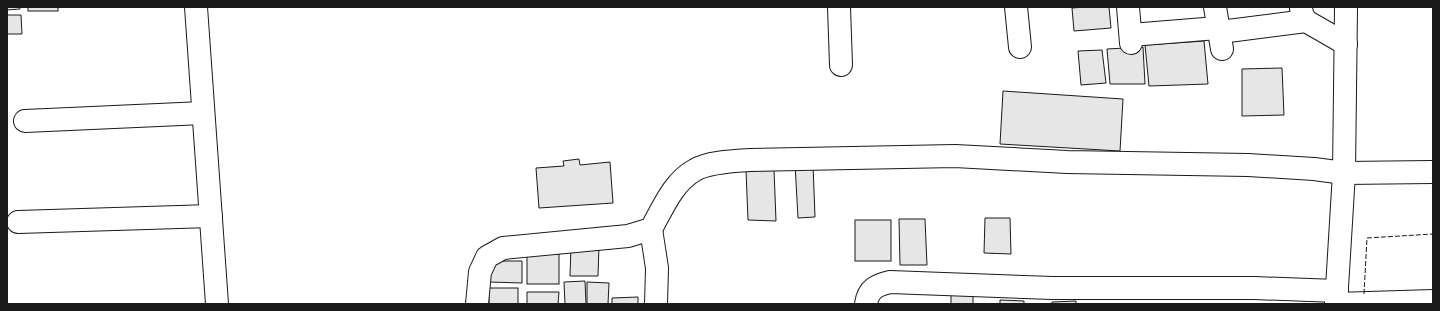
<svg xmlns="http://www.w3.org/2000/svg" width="1440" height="311" viewBox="0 0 1440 311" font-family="'Golos Text',sans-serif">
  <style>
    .building { fill: #e6e6e6; stroke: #1a1a1a }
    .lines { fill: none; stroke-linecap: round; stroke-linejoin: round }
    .minor-casing { stroke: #1a1a1a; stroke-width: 24 }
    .major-casing { stroke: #1a1a1a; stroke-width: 24 }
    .minor { stroke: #fff; stroke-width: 22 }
    .major { stroke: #fff; stroke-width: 22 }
    .fence { stroke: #1a1a1a; stroke-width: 1; stroke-dasharray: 5 2; stroke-linecap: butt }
  </style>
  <rect width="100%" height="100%" fill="#fff"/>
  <g class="building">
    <polygon points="7,7 20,7 20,9 7,10"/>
    <rect x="28" y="7" width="30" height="4"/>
    <polygon points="1086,7 1109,7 1111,28 1074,31 1072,8"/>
    <polygon points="7,15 21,15 22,34 7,34"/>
    <polygon points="1204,41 1208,84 1149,86 1145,45"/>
    <polygon points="1143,47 1145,84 1110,84 1107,49"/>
    <polygon points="1102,50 1106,83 1081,85 1078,51"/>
    <polygon points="1282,68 1284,115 1242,116 1242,69"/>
    <polygon points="1003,91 1123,99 1120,151 1000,144"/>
    <polygon points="579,159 580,165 610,162 613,203 539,208 536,168 564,166 563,161"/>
    <polygon points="795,164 813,164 815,217 798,218"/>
    <polygon points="774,169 776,221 748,220 746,170"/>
    <polygon points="985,218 1010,218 1011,254 984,253"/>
    <polygon points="899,219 925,219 927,265 900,265"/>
    <rect x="855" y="220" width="36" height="41"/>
    <polygon points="571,246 599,246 598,276 570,276"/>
    <rect x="527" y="254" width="32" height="30"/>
    <polygon points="489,261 522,261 522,283 489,282"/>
    <polygon points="585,281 586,304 565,304 564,282"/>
    <polygon points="587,282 609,283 608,304 587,304"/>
    <rect x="489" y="288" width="29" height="16"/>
    <polygon points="527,292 559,292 558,304 527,304"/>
    <rect x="951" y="294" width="22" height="10"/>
    <polygon points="638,297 638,304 612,304 612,298"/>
    <polygon points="1000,300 1024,301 1024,304 1000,304"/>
    <polygon points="1076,301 1076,304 1052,304 1052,302"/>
  </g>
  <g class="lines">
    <defs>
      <g id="minor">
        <polyline points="196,7 217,304"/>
        <polyline points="839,7 841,65"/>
        <polyline points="1016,7 1020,47"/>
        <polyline points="1128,7 1131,43"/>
        <polyline points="1215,7 1222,49"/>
        <polyline points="1301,8 1302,14 1306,21 1346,44"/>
        <polyline points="1131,35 1217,28 1228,31 1306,21"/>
        <polyline points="25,121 203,113"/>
        <polyline points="18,222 211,216"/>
        <polyline points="651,229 657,268 656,304"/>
        <path d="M477 304 480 272 487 257 503 248 628 236 651 229C663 208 673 182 695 170 708 162 734 161 750 160L955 156 1067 162 1248 165 1314 169 1344 173 1433 172"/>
        <path d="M866 304C868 289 877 285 890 282L1053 288H1254L1337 291"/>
        <polyline points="1336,304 1433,301"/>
      </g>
      <polyline id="major" points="1336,304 1344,173 1346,7"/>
    </defs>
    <use href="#minor" class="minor-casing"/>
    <use href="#major" class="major-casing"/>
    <use href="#minor" class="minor"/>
    <use href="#major" class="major"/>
    <polyline class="fence" points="1364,294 1367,238 1433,234"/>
  </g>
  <rect width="1440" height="311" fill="none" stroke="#1a1a1a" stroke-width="16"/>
</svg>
